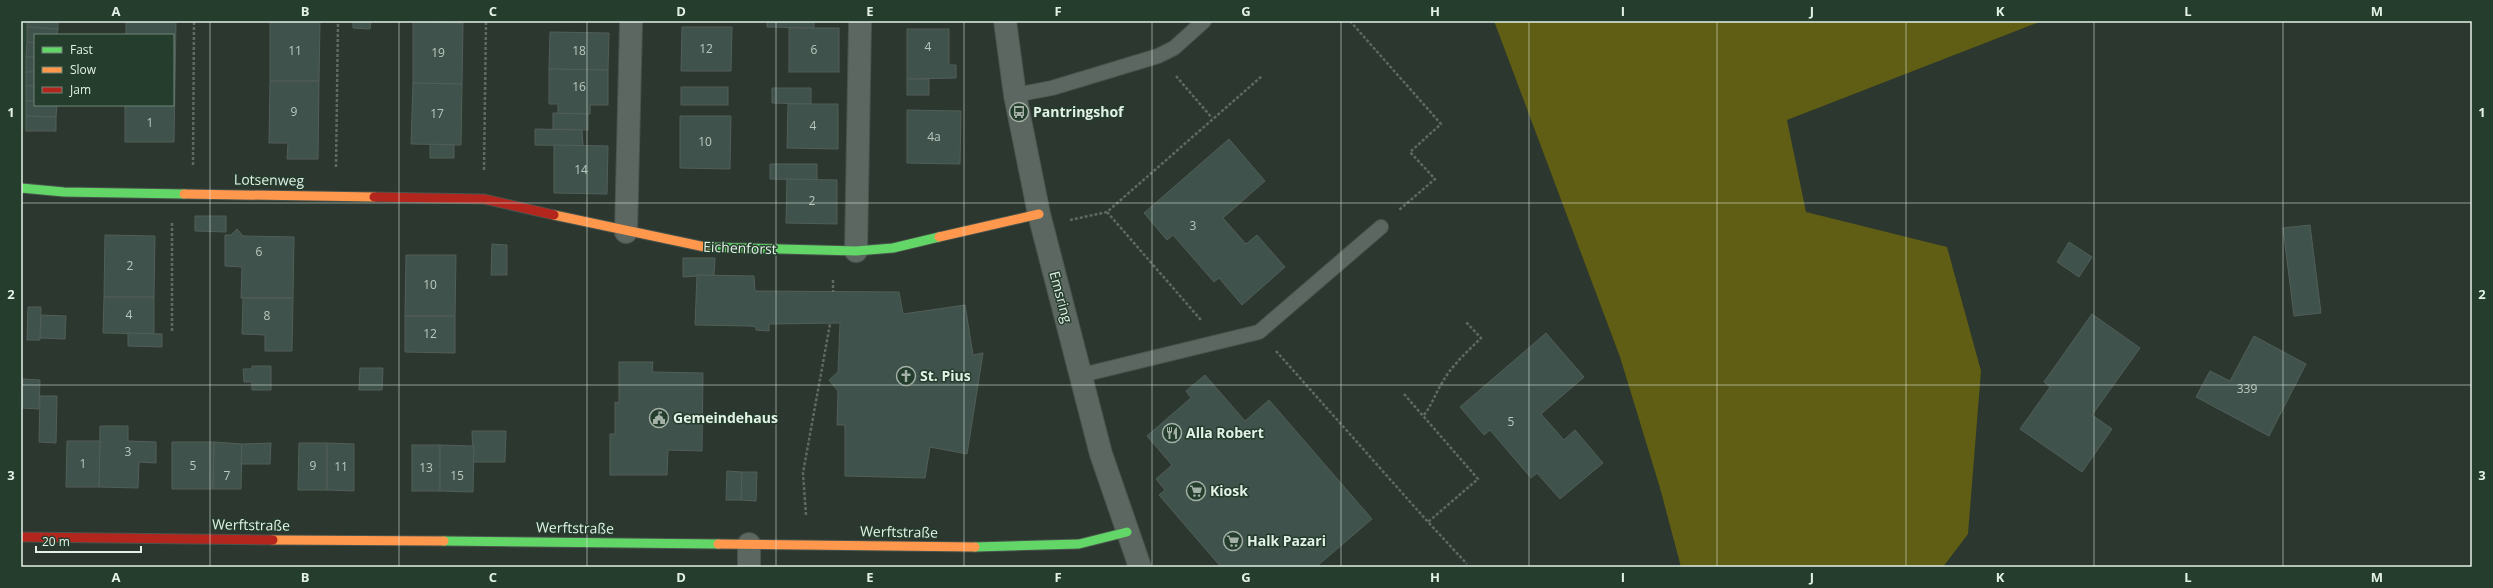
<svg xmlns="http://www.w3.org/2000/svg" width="2493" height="588" viewBox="0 0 2493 588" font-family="'Open Sans',sans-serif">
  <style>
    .built { fill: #284331 }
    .forest { fill: #605d14 }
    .building { fill: #3f524b; stroke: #525e59 }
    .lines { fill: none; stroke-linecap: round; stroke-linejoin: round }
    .lane-casing { stroke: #49544d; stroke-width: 16 }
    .street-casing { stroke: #49544d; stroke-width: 24 }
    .fast-casing { stroke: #49544d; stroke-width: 11 }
    .slow-casing { stroke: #49544d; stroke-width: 11 }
    .jam-casing { stroke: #49544d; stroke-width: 11 }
    .path { stroke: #606963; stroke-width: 2.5; stroke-dasharray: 3 2; stroke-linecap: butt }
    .lane { stroke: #5d6761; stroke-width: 14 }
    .street { stroke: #5d6761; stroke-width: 22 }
    .fast { stroke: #63d668; stroke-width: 9 }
    .slow { stroke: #ff974d; stroke-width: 9 }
    .jam { stroke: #b3261e; stroke-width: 9 }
    .grid { fill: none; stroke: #e3f1e6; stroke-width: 1; stroke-opacity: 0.55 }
    .labels { text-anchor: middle; stroke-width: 3; stroke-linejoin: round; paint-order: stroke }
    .number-label { font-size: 12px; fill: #bac9bf }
    .poi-label { font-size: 14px; font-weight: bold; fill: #e3f1e6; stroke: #253d2d; text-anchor: start }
    .street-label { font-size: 14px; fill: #e3f1e6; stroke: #253d2d }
    .neatline { fill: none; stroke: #e3f1e6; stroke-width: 1.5 }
    .grid-label { font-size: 13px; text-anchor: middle; font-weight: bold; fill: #e3f1e6 }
  </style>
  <rect width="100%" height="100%" fill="#2b372f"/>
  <polygon class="built" points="21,21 58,21 57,35 35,35 35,105 57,105 56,131 21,130"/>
  <polygon class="forest" points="1494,21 2042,21 1787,120 1806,212 1947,247 1981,371 1968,534 1943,567 1681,567 1660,488 1620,357"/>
  <g class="building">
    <polygon points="27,21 58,21 58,29 27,27"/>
    <polygon points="126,21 176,21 175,80 173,80 173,35 126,35"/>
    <polygon points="270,21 320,21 319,81 270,81"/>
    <polygon points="353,21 371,21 370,29 353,28"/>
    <polygon points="767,21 814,21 814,28 767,27"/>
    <polygon points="413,22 463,23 462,84 413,83"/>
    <polygon points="27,27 58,29 57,35 35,35 35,43 27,42"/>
    <polygon points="682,27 732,27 731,71 681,71"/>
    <rect x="789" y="28" width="50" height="44"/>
    <polygon points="907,29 949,29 949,65 956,65 956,78 907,79"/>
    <polygon points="550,32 609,33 608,70 549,69"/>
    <polygon points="27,42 35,43 35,57 26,57"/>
    <rect x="26" y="57" width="9" height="15"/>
    <polygon points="549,69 608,70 608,105 590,105 590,114 558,114 558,104 549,104"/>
    <rect x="26" y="72" width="9" height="14"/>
    <rect x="907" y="79" width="22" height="16"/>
    <polygon points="173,80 175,80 174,142 125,142 125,105 173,105"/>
    <polygon points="270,81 319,81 318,159 287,159 288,143 269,143"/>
    <polygon points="413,83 462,84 461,145 411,144"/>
    <rect x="26" y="86" width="9" height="15"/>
    <rect x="681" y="87" width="47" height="18"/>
    <polygon points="772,88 811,88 811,104 772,103"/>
    <polygon points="26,101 35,101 35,105 57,105 56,117 26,116"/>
    <polygon points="788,104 838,104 838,149 787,148"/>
    <polygon points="907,110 961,111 960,164 907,163"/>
    <polygon points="553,113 588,114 588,130 553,129"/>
    <polygon points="26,116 56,117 56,131 26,131"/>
    <polygon points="680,116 731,116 730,169 680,168"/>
    <polygon points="535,129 582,130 583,146 535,145"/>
    <polygon points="1229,139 1265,181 1223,218 1246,244 1257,235 1285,267 1242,305 1219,278 1214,282 1173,235 1167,240 1144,213"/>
    <polygon points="430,144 454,145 454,158 430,158"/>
    <polygon points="554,145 608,146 607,194 554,193"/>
    <polygon points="770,164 817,164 817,180 770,179"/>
    <polygon points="787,179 837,180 837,224 786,223"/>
    <polygon points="195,216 226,216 226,232 195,231"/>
    <polygon points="2310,225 2321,313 2294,316 2283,228"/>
    <polygon points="237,229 243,236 294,237 293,298 241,298 242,267 225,266 225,235 231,235"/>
    <polygon points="105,235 155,236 154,297 104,297"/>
    <polygon points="2069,242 2092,257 2079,277 2057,262"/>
    <polygon points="492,244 507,245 507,275 491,275"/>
    <polygon points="406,255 456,255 455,316 405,316"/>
    <polygon points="683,258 715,258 714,275 683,277"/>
    <polygon points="697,275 754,276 755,291 899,292 903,314 965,305 973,355 983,353 967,454 930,447 925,478 845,476 845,425 837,425 838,391 829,380 838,372 840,323 769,324 769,331 756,330 756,327 750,326 695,325"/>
    <polygon points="104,297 154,297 154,334 103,333"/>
    <polygon points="243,298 293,298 292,351 265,351 265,335 242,334"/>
    <polygon points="28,307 41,307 40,340 27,340"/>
    <polygon points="2092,314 2140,348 2092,415 2112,429 2082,472 2020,429 2050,387 2044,382"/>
    <polygon points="41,315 66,316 65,339 40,338"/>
    <polygon points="405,316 455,316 455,353 405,352"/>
    <polygon points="128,333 162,334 162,347 128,346"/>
    <polygon points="1546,333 1584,377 1541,414 1564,440 1575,430 1603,463 1560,499 1537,473 1531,478 1490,430 1484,435 1460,407"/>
    <polygon points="2254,336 2306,364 2269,436 2196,397 2210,371 2230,381"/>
    <polygon points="619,362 653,362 652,372 703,373 702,451 668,450 667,475 610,475 610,434 615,434 615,402 619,403"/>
    <polygon points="252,366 271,366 271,390 252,390 252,382 244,382 243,369 252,369"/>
    <polygon points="360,368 383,368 382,390 359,390"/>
    <polygon points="1205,375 1245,421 1269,400 1372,519 1316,567 1221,567 1159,495 1165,490 1156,479 1172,465 1147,436 1191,398 1186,391"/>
    <polygon points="21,379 23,379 21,433"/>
    <polygon points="23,379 40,380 39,409 22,408"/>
    <polygon points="40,396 57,396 56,443 39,442"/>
    <polygon points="100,426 128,426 128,441 156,442 156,463 139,462 138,488 99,487"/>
    <polygon points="472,431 506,431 505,462 473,462"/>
    <polygon points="67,441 100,441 99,487 66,487"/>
    <polygon points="172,442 214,442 213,489 172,489"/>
    <polygon points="214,442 242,444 241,489 213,489"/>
    <polygon points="271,443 270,464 241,464 242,444"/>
    <polygon points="299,443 327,443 327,490 298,490"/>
    <polygon points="327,443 354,444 354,491 327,490"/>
    <rect x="412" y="445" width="28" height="46"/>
    <polygon points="440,445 474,446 473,492 440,491"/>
    <polygon points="727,471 742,472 741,500 726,500"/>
    <polygon points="742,472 757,472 756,501 741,500"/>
  </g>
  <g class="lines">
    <defs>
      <g id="lane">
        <polyline points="1015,95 1052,88 1158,56 1174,48 1204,21"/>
        <polyline points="1082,375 1259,332 1381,227"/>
      </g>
      <g id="street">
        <polyline points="1005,21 1015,95 1039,214 1101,454 1140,567"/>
        <polyline points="626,232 631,23"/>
        <polyline points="856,251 860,24"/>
        <polyline points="749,567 749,544"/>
      </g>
      <g id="fast">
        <polyline points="21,188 64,192 184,194"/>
        <polyline points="705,247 856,251 893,248 939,237"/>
        <polyline points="444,541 718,544"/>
        <polyline points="975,547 1079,544 1127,532"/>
      </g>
      <g id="slow">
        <polyline points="184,194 374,197"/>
        <polyline points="554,215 705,247"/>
        <polyline points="939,237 1039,214"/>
        <polyline points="273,540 444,541"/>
        <polyline points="718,544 975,547"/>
      </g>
      <g id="jam">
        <polyline points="374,197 484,199 554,215"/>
        <polyline points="21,537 273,540"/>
      </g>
    </defs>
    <use href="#lane" class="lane-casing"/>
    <use href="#street" class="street-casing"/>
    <use href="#fast" class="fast-casing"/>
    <use href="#slow" class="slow-casing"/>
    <use href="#jam" class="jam-casing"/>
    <g class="path">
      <polyline points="1350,21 1441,124 1410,152 1435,179 1399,210"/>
      <polyline points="1176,76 1212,118"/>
      <polyline points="193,165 194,21"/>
      <polyline points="336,167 338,21"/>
      <polyline points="484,170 486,21"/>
      <polyline points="1107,212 1201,320"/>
      <polyline points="1070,220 1107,212 1262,76"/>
      <polyline points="172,223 172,331"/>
      <polyline points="833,280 833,292"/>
      <polyline points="1276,351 1428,522"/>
      <polyline points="1404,394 1478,479 1428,522 1467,564"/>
      <path d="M1424 415C1432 405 1435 394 1442 383 1451 366 1467 352 1481 338L1466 322"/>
      <polyline points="806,515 803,473 830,324"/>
    </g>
    <use href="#lane" class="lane"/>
    <use href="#street" class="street"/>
    <use href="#fast" class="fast"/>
    <use href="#slow" class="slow"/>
    <use href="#jam" class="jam"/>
  </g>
  <path class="grid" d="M210 21V567M399 21V567M587 21V567M776 21V567M964 21V567M1152 21V567M1341 21V567M1529 21V567M1717 21V567M1906 21V567M2094 21V567M2283 21V567M21 203H2472M21 385H2472"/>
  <defs>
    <symbol id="bus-ring" viewBox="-11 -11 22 22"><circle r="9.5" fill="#253d2d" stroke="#a3b0a6" stroke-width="1.5"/><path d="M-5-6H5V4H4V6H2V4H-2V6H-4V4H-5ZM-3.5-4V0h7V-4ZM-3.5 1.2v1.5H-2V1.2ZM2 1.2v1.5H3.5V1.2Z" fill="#a3b0a6"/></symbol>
    <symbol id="church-ring" viewBox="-11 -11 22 22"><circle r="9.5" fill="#253d2d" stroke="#a3b0a6" stroke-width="1.5"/><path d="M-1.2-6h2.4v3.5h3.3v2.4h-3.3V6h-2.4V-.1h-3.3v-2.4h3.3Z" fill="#a3b0a6"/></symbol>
    <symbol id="civic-ring" viewBox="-11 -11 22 22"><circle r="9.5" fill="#253d2d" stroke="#a3b0a6" stroke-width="1.5"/><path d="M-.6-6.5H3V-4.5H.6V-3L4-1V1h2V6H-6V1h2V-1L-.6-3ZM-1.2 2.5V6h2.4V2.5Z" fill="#a3b0a6"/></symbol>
    <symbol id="restaurant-ring" viewBox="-11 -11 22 22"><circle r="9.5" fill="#253d2d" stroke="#a3b0a6" stroke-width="1.5"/><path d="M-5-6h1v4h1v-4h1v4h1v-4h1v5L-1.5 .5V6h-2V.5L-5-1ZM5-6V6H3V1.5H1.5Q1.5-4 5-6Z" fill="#a3b0a6"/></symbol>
    <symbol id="supermarket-ring" viewBox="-11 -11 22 22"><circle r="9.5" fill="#253d2d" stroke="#a3b0a6" stroke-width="1.5"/><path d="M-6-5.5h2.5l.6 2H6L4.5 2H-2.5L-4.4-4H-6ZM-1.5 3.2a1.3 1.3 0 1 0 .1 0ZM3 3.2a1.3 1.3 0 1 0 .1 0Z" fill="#a3b0a6"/></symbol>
  </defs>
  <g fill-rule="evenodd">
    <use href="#bus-ring" x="1008" y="101" width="22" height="22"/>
    <use href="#church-ring" x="895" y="365" width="22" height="22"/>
    <use href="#civic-ring" x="648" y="407" width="22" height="22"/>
    <use href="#restaurant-ring" x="1161" y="422" width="22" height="22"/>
    <use href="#supermarket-ring" x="1185" y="480" width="22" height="22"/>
    <use href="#supermarket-ring" x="1222" y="530" width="22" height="22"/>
  </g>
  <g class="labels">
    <g class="number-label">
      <text x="928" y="51">4</text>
      <text x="706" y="53">12</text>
      <text x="814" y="54">6</text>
      <text x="295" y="55">11</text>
      <text x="579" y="55">18</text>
      <text x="438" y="57">19</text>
      <text x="579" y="91">16</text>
      <text x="294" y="116">9</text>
      <text x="437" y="118">17</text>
      <text x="150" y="127">1</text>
      <text x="813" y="130">4</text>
      <text x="934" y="141">4a</text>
      <text x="705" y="146">10</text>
      <text x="581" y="174">14</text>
      <text x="812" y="205">2</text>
      <text x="1193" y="230">3</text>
      <text x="259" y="256">6</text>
      <text x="130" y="270">2</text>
      <text x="430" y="289">10</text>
      <text x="129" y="319">4</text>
      <text x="267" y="320">8</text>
      <text x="430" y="338">12</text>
      <text x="2247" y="393">339</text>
      <text x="1511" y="426">5</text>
      <text x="128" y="456">3</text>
      <text x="83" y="468">1</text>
      <text x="193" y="470">5</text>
      <text x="313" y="470">9</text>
      <text x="341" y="471">11</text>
      <text x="426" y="472">13</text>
      <text x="227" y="480">7</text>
      <text x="457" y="480">15</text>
    </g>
    <g class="poi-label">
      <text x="1033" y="117">Pantringshof</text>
      <text x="920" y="381">St. Pius</text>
      <text x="673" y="423">Gemeindehaus</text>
      <text x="1186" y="438">Alla Robert</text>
      <text x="1210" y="496">Kiosk</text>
      <text x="1247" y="546">Halk Pazari</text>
    </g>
    <g class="street-label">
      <text transform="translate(269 180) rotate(1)" y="5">Lotsenweg</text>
      <text transform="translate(740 248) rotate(2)" y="5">Eichenforst</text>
      <text transform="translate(1061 297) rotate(75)" y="5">Emsring</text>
      <text transform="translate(251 525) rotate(1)" y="5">Werftstraße</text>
      <text transform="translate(575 528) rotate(1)" y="5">Werftstraße</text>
      <text transform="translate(899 532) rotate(1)" y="5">Werftstraße</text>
    </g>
  </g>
  <rect width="2493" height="588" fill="none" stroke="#253d2d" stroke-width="44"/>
  <rect x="34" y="34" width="140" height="72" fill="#253d2d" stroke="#718577"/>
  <rect x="42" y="47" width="20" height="6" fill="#63d668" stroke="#718577"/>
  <text x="70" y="54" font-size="12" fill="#e3f1e6">Fast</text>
  <rect x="42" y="67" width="20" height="6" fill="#ff974d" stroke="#718577"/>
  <text x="70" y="74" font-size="12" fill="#e3f1e6">Slow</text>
  <rect x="42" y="87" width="20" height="6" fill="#b3261e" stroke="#718577"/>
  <text x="70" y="94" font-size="12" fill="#e3f1e6">Jam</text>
  <path d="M36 546v6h105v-6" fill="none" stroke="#e3f1e6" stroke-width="2"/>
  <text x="42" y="546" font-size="12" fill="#e3f1e6" stroke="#253d2d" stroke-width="3" paint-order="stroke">20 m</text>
  <rect x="22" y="22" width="2449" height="544" class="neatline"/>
  <g class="grid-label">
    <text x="116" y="16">A</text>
    <text x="305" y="16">B</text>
    <text x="493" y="16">C</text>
    <text x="681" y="16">D</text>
    <text x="870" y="16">E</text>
    <text x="1058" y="16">F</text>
    <text x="1246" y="16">G</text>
    <text x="1435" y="16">H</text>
    <text x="1623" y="16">I</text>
    <text x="1812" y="16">J</text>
    <text x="2000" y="16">K</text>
    <text x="2188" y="16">L</text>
    <text x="2377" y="16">M</text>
    <text x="11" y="117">1</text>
    <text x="2482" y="117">1</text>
    <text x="11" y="299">2</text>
    <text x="2482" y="299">2</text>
    <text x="11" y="480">3</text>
    <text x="2482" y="480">3</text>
    <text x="116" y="582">A</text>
    <text x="305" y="582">B</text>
    <text x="493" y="582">C</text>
    <text x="681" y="582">D</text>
    <text x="870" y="582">E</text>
    <text x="1058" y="582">F</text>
    <text x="1246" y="582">G</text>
    <text x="1435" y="582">H</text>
    <text x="1623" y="582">I</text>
    <text x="1812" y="582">J</text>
    <text x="2000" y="582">K</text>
    <text x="2188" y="582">L</text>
    <text x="2377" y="582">M</text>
  </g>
</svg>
